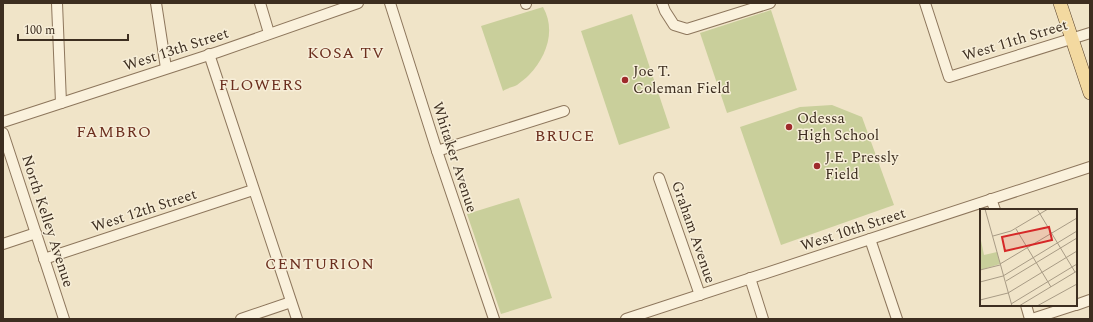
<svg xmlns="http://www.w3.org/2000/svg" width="1093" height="322" viewBox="0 0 1093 322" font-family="Spectral,serif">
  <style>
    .green { fill: #c9cf9b }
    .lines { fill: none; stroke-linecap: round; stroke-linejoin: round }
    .minor-casing { stroke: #8d765c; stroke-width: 12 }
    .major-casing { stroke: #5b4430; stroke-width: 14 }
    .minor { stroke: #faf1dc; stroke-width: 10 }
    .major { stroke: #f3d9a0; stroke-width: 13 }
    .poi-dot { fill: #9e2a2b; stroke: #f7eed8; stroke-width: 1.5 }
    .labels { text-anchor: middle; stroke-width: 3; stroke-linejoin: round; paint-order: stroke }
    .street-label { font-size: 15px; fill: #3d2e20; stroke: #f7eed8 }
    .poi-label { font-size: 15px; fill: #3d2e20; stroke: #f7eed8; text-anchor: start }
    .neighbourhood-label { font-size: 16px; letter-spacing: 1px; fill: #6b2e1e; stroke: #f7eed8 }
    .inset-road { fill: none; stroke: #a89b85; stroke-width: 1 }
    .view { fill: #d62828; fill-opacity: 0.15; stroke: #d62828; stroke-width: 2 }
    .inset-edge { fill: none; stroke: #3d2e20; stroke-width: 2 }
  </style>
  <rect width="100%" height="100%" fill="#f0e4c8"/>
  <g class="green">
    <path d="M543 7C556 30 547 56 529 75 526 78 521 82 517 85 513 87 507 88 503 91L481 26Z"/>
    <polygon points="771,10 797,90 727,113 700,33"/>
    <polygon points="632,14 670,128 619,145 581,31"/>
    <polygon points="832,105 862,117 894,205 781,245 740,127 800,107"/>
    <polygon points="519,198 552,298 501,314 467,214"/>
  </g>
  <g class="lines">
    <defs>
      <g id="minor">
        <polyline points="57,3 61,103"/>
        <polyline points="156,3 166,68"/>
        <polyline points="260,3 269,33"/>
        <polyline points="390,3 437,151 494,319"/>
        <polyline points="526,3 526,4"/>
        <polyline points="662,3 665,11 674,25 687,29 770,3"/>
        <polyline points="925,3 949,77 1090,33"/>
        <polyline points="209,54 297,319"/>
        <polyline points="3,122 218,52 358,3"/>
        <polyline points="3,133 64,319"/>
        <polyline points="437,151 564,111"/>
        <polyline points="659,178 700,295"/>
        <polyline points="991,199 995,210"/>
        <polyline points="870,239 897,319"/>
        <polyline points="3,244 36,233"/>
        <polyline points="44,259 253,190"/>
        <polyline points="750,278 763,319"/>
        <polyline points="1026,305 1030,319"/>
        <polyline points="1076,305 1090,300"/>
        <polyline points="241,319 291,302"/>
        <polyline points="626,319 1090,167"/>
        <polyline points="1032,319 1075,305"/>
      </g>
      <polyline id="major" points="1060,3 1090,93"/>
    </defs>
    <use href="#minor" class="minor-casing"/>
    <use href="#major" class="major-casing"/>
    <use href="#minor" class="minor"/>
    <use href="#major" class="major"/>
  </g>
  <g class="poi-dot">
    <circle cx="625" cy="80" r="4"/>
    <circle cx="789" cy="127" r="4"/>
    <circle cx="817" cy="166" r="4"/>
  </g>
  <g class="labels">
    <g class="street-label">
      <text transform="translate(1015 40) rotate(-17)" y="5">West 11th Street</text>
      <text transform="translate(176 49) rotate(-18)" y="5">West 13th Street</text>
      <text transform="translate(455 157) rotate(72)" y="5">Whitaker Avenue</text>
      <text transform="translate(144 210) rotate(-18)" y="5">West 12th Street</text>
      <text transform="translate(48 221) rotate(72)" y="5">North Kelley Avenue</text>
      <text transform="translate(853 229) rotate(-18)" y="5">West 10th Street</text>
      <text transform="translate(694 232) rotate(71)" y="5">Graham Avenue</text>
    </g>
    <g class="poi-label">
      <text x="633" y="76">Joe T.<tspan x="633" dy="17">Coleman Field</tspan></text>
      <text x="797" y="123">Odessa<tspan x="797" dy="17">High School</tspan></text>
      <text x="825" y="162">J.E. Pressly<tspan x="825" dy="17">Field</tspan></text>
    </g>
    <g class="neighbourhood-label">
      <text x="346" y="58">KOSA TV</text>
      <text x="261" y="90">FLOWERS</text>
      <text x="114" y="137">FAMBRO</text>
      <text x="565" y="141">BRUCE</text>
      <text x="320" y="269">CENTURION</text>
    </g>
  </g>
  <g transform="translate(980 209)">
    <rect width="97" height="97" fill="#f0e4c8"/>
    <path d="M0 27 4 46 17 43 20 55 0 61Z" fill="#c9cf9b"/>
    <path class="inset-road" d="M5 0 32 97M57 0 95 63M36 20 71 78M13 27 31 22 68 0M20 55 97 9M0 61 20 56M26 72 97 29M0 73 23 67 97 22M0 91 28 84 97 42M31 95 97 55M39 97 97 62M57 97 97 75"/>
    <path class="view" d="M69 18 72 31 25 42 22 28Z"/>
    <rect width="97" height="97" class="inset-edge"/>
  </g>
  <rect width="1093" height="322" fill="none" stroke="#3d2e20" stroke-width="8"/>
  <path d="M18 34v6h110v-6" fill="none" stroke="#3d2e20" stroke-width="2"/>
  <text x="24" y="34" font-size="12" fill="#3d2e20" stroke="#f7eed8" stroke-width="3" paint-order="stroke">100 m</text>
</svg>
